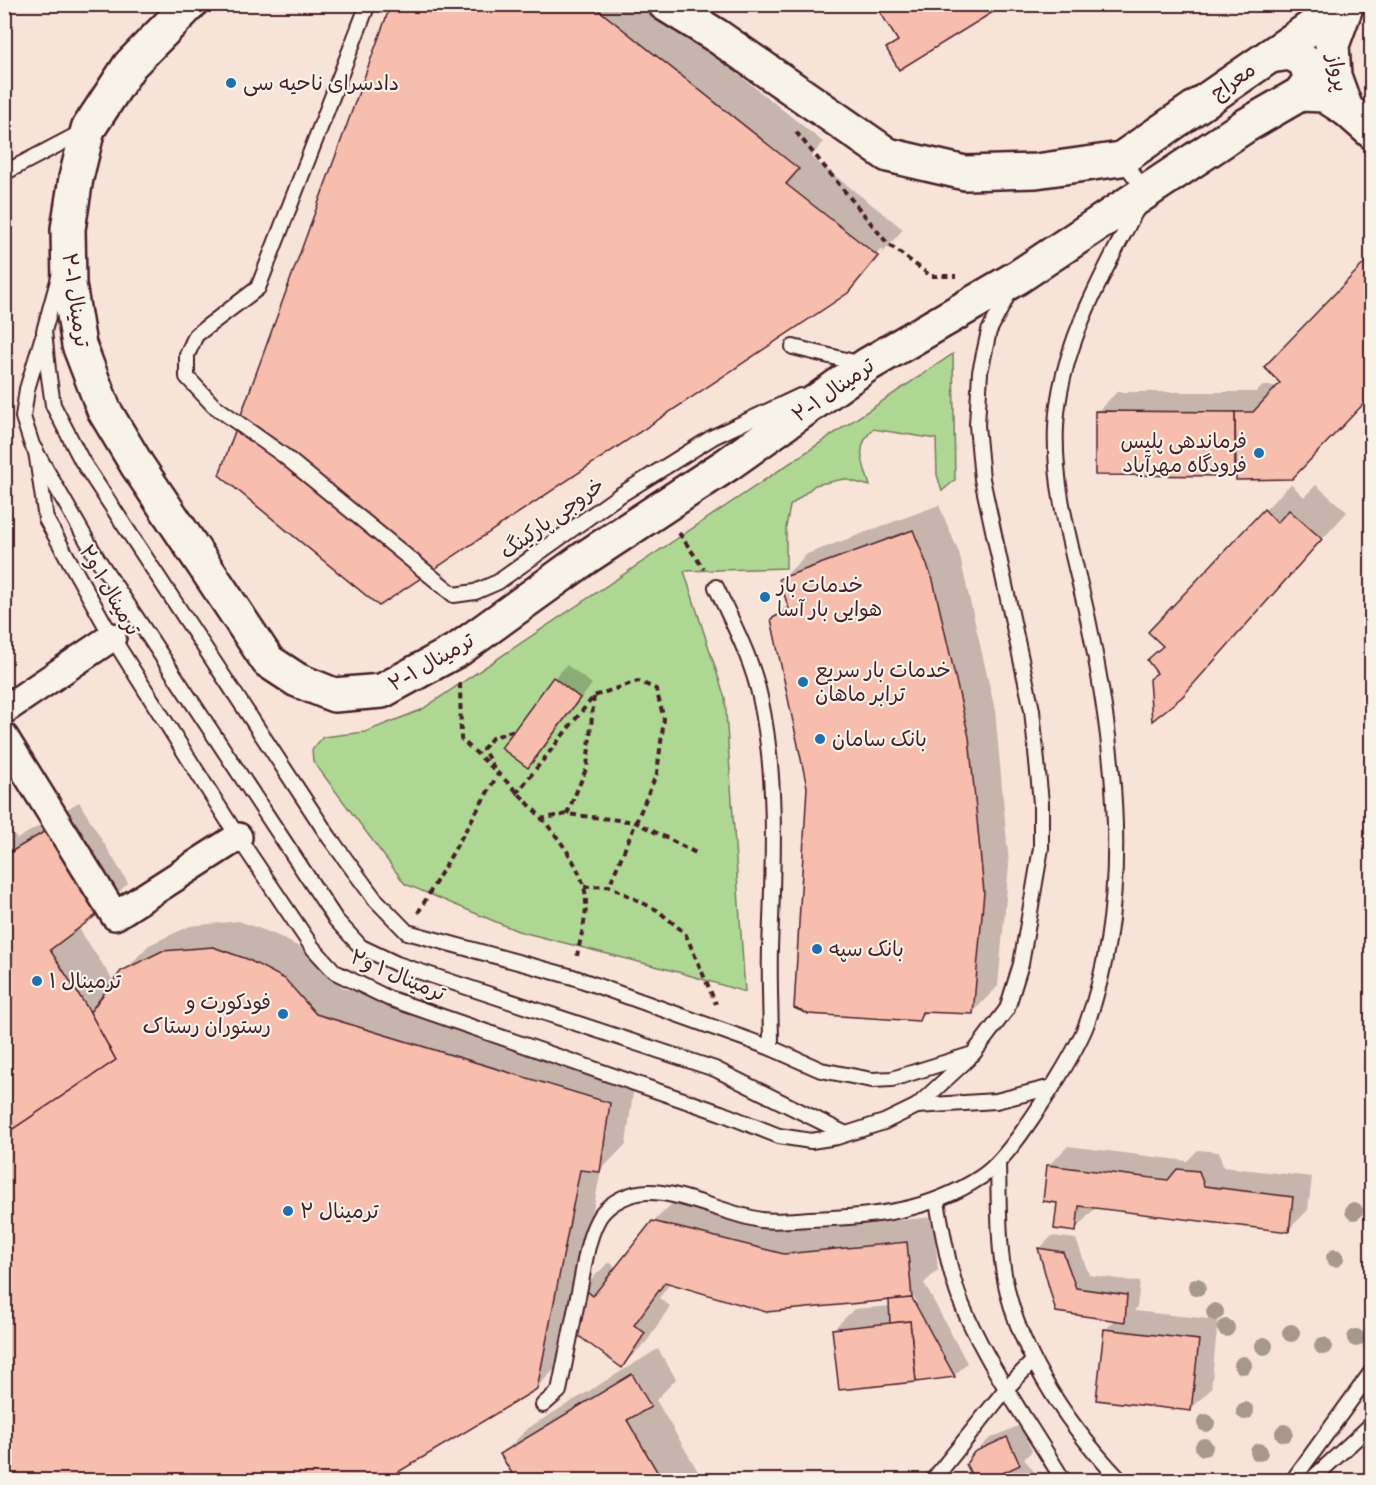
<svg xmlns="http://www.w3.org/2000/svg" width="1376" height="1485" viewBox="0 0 1376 1485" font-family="Itim,'Playpen Sans Arabic',sans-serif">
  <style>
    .built { fill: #f7e3d7 }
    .green { fill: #aed794; stroke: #7c7b60; stroke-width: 1.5 }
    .shadow { fill: #0003; fill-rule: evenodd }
    .building { fill: #f7beae; stroke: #4a1f2b; stroke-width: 1.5 }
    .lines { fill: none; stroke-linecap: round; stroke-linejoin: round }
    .lane-casing { stroke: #4a1f2b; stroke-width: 18 }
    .street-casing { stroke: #4a1f2b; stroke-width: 32 }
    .secondary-casing { stroke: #4a1f2b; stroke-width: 38 }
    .path { stroke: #4a1f2b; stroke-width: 4; stroke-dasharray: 6 4.5; stroke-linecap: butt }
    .lane { stroke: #f7f3e8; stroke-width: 14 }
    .street { stroke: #f7f3e8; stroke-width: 27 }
    .secondary { stroke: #f7f3e8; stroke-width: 33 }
    .tree { fill: #a6988e }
    .poi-dot { fill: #1f6fb2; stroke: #f7f3e8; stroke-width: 2 }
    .labels { text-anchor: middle; stroke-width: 4.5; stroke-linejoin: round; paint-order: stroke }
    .street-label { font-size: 21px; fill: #4a1f2b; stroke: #f7f3e8 }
    .poi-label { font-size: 21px; fill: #4a1f2b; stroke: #f7f3e8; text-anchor: start }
  </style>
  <rect width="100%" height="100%" fill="#f7f3e8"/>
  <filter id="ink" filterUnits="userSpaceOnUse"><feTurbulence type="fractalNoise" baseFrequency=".0167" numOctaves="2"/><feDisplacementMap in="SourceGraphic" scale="12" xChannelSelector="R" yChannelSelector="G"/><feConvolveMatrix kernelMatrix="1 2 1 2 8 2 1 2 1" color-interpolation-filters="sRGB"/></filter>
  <g filter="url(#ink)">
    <rect class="built" x="5" y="5" width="1366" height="1475"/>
    <path class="green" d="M953 354 955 480 942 491 937 475 936 439 873 429C854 448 863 462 870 486L844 479 815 485 790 506 786 527V568L684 571 725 698 745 992 678 972 518 931 405 884 313 761 312 750 323 737 365 732 421 710Z"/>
    <g class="shadow">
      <polygon points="393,4 650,4 823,142 811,157 903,229 866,273 884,251 881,249 860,275 864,275 847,292"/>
      <polygon points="1263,386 1279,386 1234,474 1097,412 1117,392 1256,392"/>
      <polygon points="1291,484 1304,497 1316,485 1347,512 1195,680 1158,672 1149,660 1164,645 1265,510"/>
      <polygon points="939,505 959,553 995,710 1009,865 998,986 972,1013 927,1011 918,1020 808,787 772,620 789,604 781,580 807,554"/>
      <polygon points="567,665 592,684 541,753 528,766 554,678"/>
      <polygon points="79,802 128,883 102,909 78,927 114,982 149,945 190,926 239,921 274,934 311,953 343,988 635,1077 626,1144 601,1170 563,1361 536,1388 382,1480 4,1480 4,821 17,839"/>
      <polygon points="1068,1146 1187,1161 1198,1150 1219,1152 1223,1167 1312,1177 1308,1210 1288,1230 1096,1207 1075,1230 1058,1202 1048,1166"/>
      <path d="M680 1196 811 1229 933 1217 938 1270 924 1283 967 1363 954 1376 916 1381 834 1329 854 1309 891 1306 894 1298 671 1282 659 1298 670 1306 648 1340 622 1366 583 1287 609 1262 617 1268 653 1222ZM910 1290 917 1303H914L907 1292Z"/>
      <polygon points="1052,1236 1076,1239 1089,1275 1140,1282 1137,1307 1134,1311 1218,1320 1211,1389 1191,1409 1105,1330 1116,1319 1058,1311 1039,1249"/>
      <polygon points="658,1349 676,1379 656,1400 703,1480 518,1480 502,1455 528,1428"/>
      <polygon points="1020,1425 1032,1451 1024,1459 1041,1480 975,1480 968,1464 975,1453 989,1439"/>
    </g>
    <g class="building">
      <polygon points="391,4 591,4 799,169 786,184 878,256 848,293 379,606 219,475"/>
      <polygon points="875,4 1006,4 899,70 886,48 898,41"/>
      <polygon points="1372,255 1372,395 1292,479 1236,480 1235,412 1253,412 1280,383 1264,367"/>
      <polygon points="1095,411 1235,412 1235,476 1095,475"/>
      <polygon points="1264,509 1277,523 1289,510 1322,539 1182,697 1152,721 1149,679 1157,673 1147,660 1163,646 1148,632"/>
      <polygon points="913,530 933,580 969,737 984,892 973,1014 922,1012 919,1021 808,1014 794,1008 807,787 771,619 789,609 779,579"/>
      <polygon points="553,677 580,698 528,768 501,748"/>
      <polygon points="52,827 103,910 50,950 90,1012 116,1060 4,1135 4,856"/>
      <polygon points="213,947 247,959 285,979 316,1014 610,1103 600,1172 580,1170 537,1389 385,1480 4,1480 4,1135 116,1060 90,1012 121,971 162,951"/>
      <polygon points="1047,1165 1168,1180 1177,1169 1199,1171 1204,1186 1293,1197 1289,1232 1079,1206 1076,1232 1054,1229 1057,1203 1043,1201"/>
      <polygon points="652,1221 784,1254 907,1242 912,1298 766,1312 665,1282 634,1325 645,1333 622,1368 576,1334 582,1287 593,1296"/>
      <polygon points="1038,1248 1063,1252 1076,1288 1127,1295 1125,1322 1056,1312"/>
      <polygon points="912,1298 955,1377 916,1382 910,1321 890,1323 889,1300"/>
      <polygon points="910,1321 916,1382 839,1390 832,1329"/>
      <polygon points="1104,1329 1199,1340 1191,1411 1096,1400"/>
      <polygon points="632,1374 651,1407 627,1420 662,1480 516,1480 500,1454"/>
      <polygon points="1007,1437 1020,1465 988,1480 974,1480 966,1464 974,1452"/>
    </g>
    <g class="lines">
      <defs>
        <g id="lane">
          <polyline points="368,4 258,288 196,335 187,355 187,377 213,405 283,455 454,595 475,592 498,582 617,497 713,437 800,396"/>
          <polyline points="4,173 84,131"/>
          <polyline points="59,277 44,331 48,370 53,405 82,461 329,837 374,898 407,932 573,977 771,1048 821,1070 872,1080 892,1079 973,1054 1007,1009 1021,964 1041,848 1041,803 1032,710 982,479 977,425 980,372 989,331 1011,289"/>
          <polyline points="42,339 27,389 23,417 32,445 97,558 336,920 361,947 397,964 715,1069 846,1134"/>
          <polyline points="793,347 862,364"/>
          <polyline points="36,451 46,519 112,637 238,837 312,947 335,972 388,998 721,1113 779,1136 811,1141 837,1137 884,1122 917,1106 969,1058"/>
          <path d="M716 587C732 622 752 659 760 697 778 779 773 865 770 948 769 981 771 1015 771 1048"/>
          <polyline points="917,1106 996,1101 1052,1087"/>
          <path d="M998 1164C999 1196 998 1229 1002 1261 1012 1344 1064 1421 1120 1480"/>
          <path d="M937 1202C944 1239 950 1279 966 1314 992 1372 1030 1425 1063 1480"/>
          <path d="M543 1405 559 1391C566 1356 573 1322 580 1287 585 1264 587 1237 600 1216 611 1201 631 1192 649 1192 682 1192 726 1214 761 1220 776 1222 794 1220 810 1219 872 1217 928 1212 981 1177 1005 1162 1036 1112 1052 1088 1064 1068 1079 1045 1087 1023 1133 897 1115 747 1088 619 1074 554 1053 493 1056 426 1060 342 1109 264 1146 191L1121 159"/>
          <polyline points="933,1480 1006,1389 1033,1361"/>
          <polyline points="1293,1480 1372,1371"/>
          <polyline points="1311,1480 1372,1424"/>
        </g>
        <g id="street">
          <polyline points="4,710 112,637"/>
          <polyline points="4,737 115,916 238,837"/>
        </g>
        <g id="secondary">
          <polyline points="190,4 130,65 88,129 76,178 68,229 69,284 79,345 104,410 137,465 268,661 297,680 334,695 382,691 459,649 585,558 728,464 867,365 1018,277 1245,126 1300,94 1324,95 1346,109"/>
          <polyline points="665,4 717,36 888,155 965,173 1036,171 1121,159 1345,4"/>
          <polyline points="1347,4 1332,45 1334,76 1346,109 1372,132"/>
          <polyline points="1270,56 1290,53 1305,61 1311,79 1300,94"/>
        </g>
      </defs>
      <use href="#lane" class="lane-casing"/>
      <use href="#street" class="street-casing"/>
      <use href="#secondary" class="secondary-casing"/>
      <g class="path">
        <polyline points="796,132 888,244 931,276 956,276"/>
        <polyline points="679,533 704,569"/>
        <path d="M460 683 461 739C499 774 571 837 584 887 590 909 581 934 577 956"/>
        <polyline points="494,768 483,749 492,738 514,730"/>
        <polyline points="516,794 594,696 638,681 656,689 664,719 657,773 609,886"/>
        <polyline points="567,814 587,767 594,696"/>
        <polyline points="540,819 567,814 635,822 698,854"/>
        <polyline points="584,887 609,886 657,910 685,933 716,1004"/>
        <polyline points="418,913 498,774"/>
      </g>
      <use href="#lane" class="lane"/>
      <use href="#street" class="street"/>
      <use href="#secondary" class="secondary"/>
    </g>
    <g class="tree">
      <circle cx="1354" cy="1211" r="9"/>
      <circle cx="1335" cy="1258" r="9"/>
      <circle cx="1197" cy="1287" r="9"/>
      <circle cx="1215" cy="1312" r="9"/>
      <circle cx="1226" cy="1328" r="9"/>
      <circle cx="1291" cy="1333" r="9"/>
      <circle cx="1356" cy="1338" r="9"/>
      <circle cx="1264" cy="1346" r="9"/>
      <circle cx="1323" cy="1346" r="9"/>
      <circle cx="1243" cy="1365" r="9"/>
      <circle cx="1245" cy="1411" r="9"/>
      <circle cx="1206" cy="1423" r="9"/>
      <circle cx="1284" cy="1433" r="9"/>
      <circle cx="1204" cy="1447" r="9"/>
      <circle cx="1259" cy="1452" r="9"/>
    </g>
  </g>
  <g class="poi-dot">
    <circle cx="231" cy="83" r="6"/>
    <circle cx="1259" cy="453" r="6"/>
    <circle cx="765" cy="597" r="6"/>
    <circle cx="803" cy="682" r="6"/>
    <circle cx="820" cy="739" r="6"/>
    <circle cx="817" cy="949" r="6"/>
    <circle cx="37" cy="981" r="6"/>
    <circle cx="283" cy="1014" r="6"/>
    <circle cx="288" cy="1211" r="6"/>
  </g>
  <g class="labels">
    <g class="street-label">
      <text transform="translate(1338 73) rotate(79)" y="7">پرواز</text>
      <text transform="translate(1233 81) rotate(-35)" y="7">معراج</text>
      <text transform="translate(76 300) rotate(82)" y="7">ترمینال ۱-۲</text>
      <text transform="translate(833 390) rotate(-35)" y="7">ترمینال ۱-۲</text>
      <text transform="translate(552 518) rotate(-36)" y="7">خروجی پارکینگ</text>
      <text transform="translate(110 590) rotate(60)" y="7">ترمینال ۱ و۲</text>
      <text transform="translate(431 662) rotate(-30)" y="7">ترمینال ۱-۲</text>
      <text transform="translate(398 975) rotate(23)" y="7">ترمینال ۱ و۲</text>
    </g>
    <g class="poi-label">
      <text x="243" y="90">دادسرای ناحیه سی</text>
      <text x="1247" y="448" text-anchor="end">فرماندهی پلیس<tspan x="1247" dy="24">فرودگاه مهرآباد</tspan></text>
      <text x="777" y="592">خدمات بار<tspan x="777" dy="24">هوایی بار آسا</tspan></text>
      <text x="815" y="677">خدمات بار سریع<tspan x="815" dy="24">ترابر ماهان</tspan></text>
      <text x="832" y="746">بانک سامان</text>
      <text x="829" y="956">بانک سپه</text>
      <text x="49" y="988">ترمینال ۱</text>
      <text x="271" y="1009" text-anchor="end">فودکورت و<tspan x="271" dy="24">رستوران رستاک</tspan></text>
      <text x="300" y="1218">ترمینال ۲</text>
    </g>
  </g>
  <rect width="1376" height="1485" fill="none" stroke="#f7f3e8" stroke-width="24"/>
  <rect x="12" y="12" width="1352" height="1461" fill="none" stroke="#4a1f2b" stroke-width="2" filter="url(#ink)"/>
</svg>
